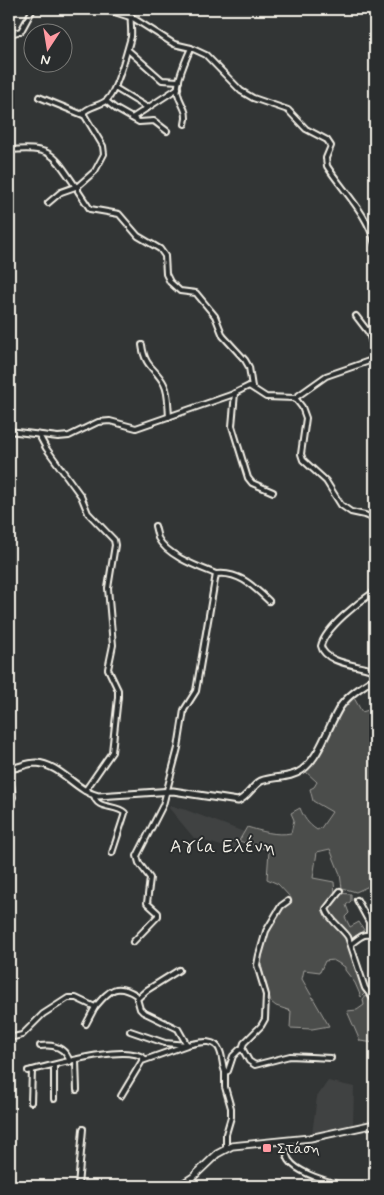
<svg xmlns="http://www.w3.org/2000/svg" width="384" height="1195" viewBox="0 0 384 1195" font-family="Mynerve,sans-serif">
  <style>
    .built { fill: #404242 }
    .green { fill: #4b4d4c; stroke: #a09f9a }
    .lines { fill: none; stroke-linecap: round; stroke-linejoin: round }
    .minor-casing { stroke: #f4f1e8; stroke-width: 8 }
    .tertiary-casing { stroke: #f4f1e8; stroke-width: 9 }
    .secondary-casing { stroke: #f4f1e8; stroke-width: 9 }
    .minor { stroke: #2a2d2e; stroke-width: 4 }
    .tertiary { stroke: #2a2d2e; stroke-width: 5 }
    .secondary { stroke: #2a2d2e; stroke-width: 5.5 }
    .poi-dot { fill: #ff9aa2; stroke: #2a2d2e; stroke-width: 2 }
    .labels { text-anchor: middle; stroke-width: 4; stroke-linejoin: round; paint-order: stroke }
    .poi-label { font-size: 15px; fill: #f4f1e8; stroke: #2a2d2e; text-anchor: start }
    .quarter-label { font-size: 18px; letter-spacing: 1px; fill: #f4f1e8; stroke: #2a2d2e }
  </style>
  <rect width="100%" height="100%" fill="#323535"/>
  <filter id="ink" filterUnits="userSpaceOnUse"><feTurbulence type="fractalNoise" baseFrequency=".02" numOctaves="2"/><feDisplacementMap in="SourceGraphic" scale="10" xChannelSelector="R" yChannelSelector="G"/><feConvolveMatrix kernelMatrix="1 2 1 2 8 2 1 2 1" color-interpolation-filters="sRGB"/></filter>
  <g filter="url(#ink)">
    <g class="built">
      <polygon points="170,806 186,810 244,832 235,850 194,838 169,808"/>
      <polygon points="328,1081 354,1087 353,1125 312,1134 317,1097"/>
    </g>
    <g class="green">
      <path d="M354 698 362 712 375 708V886H369L356 892 342 888 340 874 330 849 317 852 313 878 334 882 335 893 351 894V901L346 905 349 913 345 917 350 927 359 922 364 930 348 941 365 993 361 997 355 983 345 970V967L333 960 325 961 320 972 304 970 302 979 329 1026 312 1029 290 1028 291 1011 276 1006 271 1002 261 965 263 943 284 904 291 903V898L278 884 267 879 269 850 239 841 247 827C261 831 276 836 291 833L294 820 291 813 300 808C304 818 308 824 317 830L321 828 332 812 313 801 310 789 314 787 317 782 305 771 311 765 342 711Z"/>
      <polygon points="367,994 373,1002 375,1002 375,1043 360,1041 347,1011 357,1010 364,1005 363,999"/>
    </g>
    <g class="lines">
      <defs>
        <g id="minor">
          <path d="M105 9 133 18 174 44 191 48 206 55 241 91 253 98 288 110 306 129 327 140 331 146 326 158 327 166C343 191 368 214 375 244"/>
          <path d="M132 9C129 20 132 26 131 37 127 51 117 91 107 100 100 106 89 106 83 113L103 146 104 154 95 171 78 186V191L90 209 119 214 138 236 160 249 165 256 166 274 170 282 180 291 196 293 215 316 223 336 245 360 249 367 252 387"/>
          <polyline points="9,31 14,33 21,31 33,9"/>
          <polyline points="128,50 162,80 179,81"/>
          <polyline points="115,88 148,108"/>
          <polyline points="39,97 83,115"/>
          <polyline points="106,101 116,109 139,122 154,121 167,131"/>
          <polyline points="132,118 178,88"/>
          <path d="M185 124C189 111 181 106 178 94 175 83 186 59 191 48"/>
          <path d="M9 150C52 147 52 152 76 187"/>
          <polyline points="48,203 61,192 78,186"/>
          <polyline points="356,316 369,333 375,353"/>
          <path d="M142 345C145 368 155 367 164 384 169 393 168 407 169 417"/>
          <polyline points="235,393 232,426 248,478 252,483 273,492"/>
          <polyline points="295,398 302,407 306,418 301,454 303,460 326,481 341,505 351,512 365,515 375,519"/>
          <polyline points="9,431 58,437 69,436 98,422 110,421 136,428 231,395 249,386 266,397 295,398 326,376 375,359"/>
          <polyline points="39,435 46,448 81,496 88,513 114,540 115,545 108,588 113,645 108,669 118,690 118,697 112,752 85,791"/>
          <path d="M155 526C156 530 157 534 158 538 167 556 199 567 216 574"/>
          <path d="M375 591C360 601 325 628 321 646 325 664 361 665 375 671"/>
          <polyline points="9,770 13,797 9,803"/>
          <path d="M94 795C96 810 116 804 125 813L112 853"/>
          <polyline points="9,823 11,825"/>
          <path d="M340 891 326 909C330 921 341 927 348 937L365 988 375 1001"/>
          <polyline points="357,900 369,922 369,934"/>
          <path d="M133 942 158 916V913L147 903 150 878 139 863 137 856 163 805 178 748 184 710 196 691 216 574C239 571 254 587 269 601"/>
          <path d="M351 944C359 938 366 930 375 938"/>
          <polyline points="138,998 147,990 179,970"/>
          <polyline points="86,1024 95,1007"/>
          <polyline points="130,1031 165,1043 187,1045"/>
          <path d="M9 1038 22 1035 43 1014 68 998H76L95 1007C109 991 115 982 136 995L140 1009 143 1012 178 1029 187 1045C198 1043 215 1037 220 1051 223 1058 222 1065 225 1072L228 1071 233 1056 240 1049 243 1050 249 1061 255 1065 290 1056 331 1058"/>
          <path d="M40 1046C54 1044 65 1047 70 1062"/>
          <polyline points="242,1049 244,1043 261,1026 265,1019 266,995 257,965 259,955 266,931 281,906 288,901"/>
          <polyline points="76,1060 77,1090"/>
          <path d="M28 1071C51 1066 128 1042 145 1059"/>
          <polyline points="225,1072 225,1087 231,1108 231,1117 226,1134 226,1148"/>
          <polyline points="121,1096 142,1061 187,1045"/>
          <polyline points="54,1099 54,1065"/>
          <polyline points="31,1102 32,1070"/>
          <path d="M284 1141C285 1147 286 1155 289 1160 298 1174 328 1181 343 1186"/>
          <polyline points="78,1186 83,1129"/>
        </g>
        <path id="tertiary" d="M9 769C18 768 27 763 36 763 60 764 76 791 98 796L173 791 238 801C248 797 252 786 261 781 274 776 290 779 302 770 320 757 328 726 340 707 348 695 363 686 375 678"/>
        <polyline id="secondary" points="179,1186 193,1177 217,1154 232,1146 310,1138 375,1124"/>
      </defs>
      <use href="#minor" class="minor-casing"/>
      <use href="#tertiary" class="tertiary-casing"/>
      <use href="#secondary" class="secondary-casing"/>
      <use href="#minor" class="minor"/>
      <use href="#tertiary" class="tertiary"/>
      <use href="#secondary" class="secondary"/>
    </g>
  </g>
  <rect class="poi-dot" x="262" y="1143" width="10" height="10" rx="2.5"/>
  <g class="labels">
    <g class="poi-label">
      <text x="277" y="1153">Στάση</text>
    </g>
    <g class="quarter-label">
      <text x="223" y="852">Αγία Ελένη</text>
    </g>
  </g>
  <rect width="384" height="1195" fill="none" stroke="#2a2d2e" stroke-width="30"/>
  <rect x="15" y="15" width="354" height="1165" fill="none" stroke="#f4f1e8" stroke-width="2" filter="url(#ink)"/>
  <g transform="translate(48 48) rotate(192)"><circle r="24" fill="#2a2d2e" stroke="#7b7b78"/>
  <path d="M0-4L9 19L0 12L-9 19Z" fill="#ff9aa2"/>
  <text y="-8" font-size="14" font-weight="bold" text-anchor="middle" fill="#f4f1e8">N</text>
  </g>
</svg>
